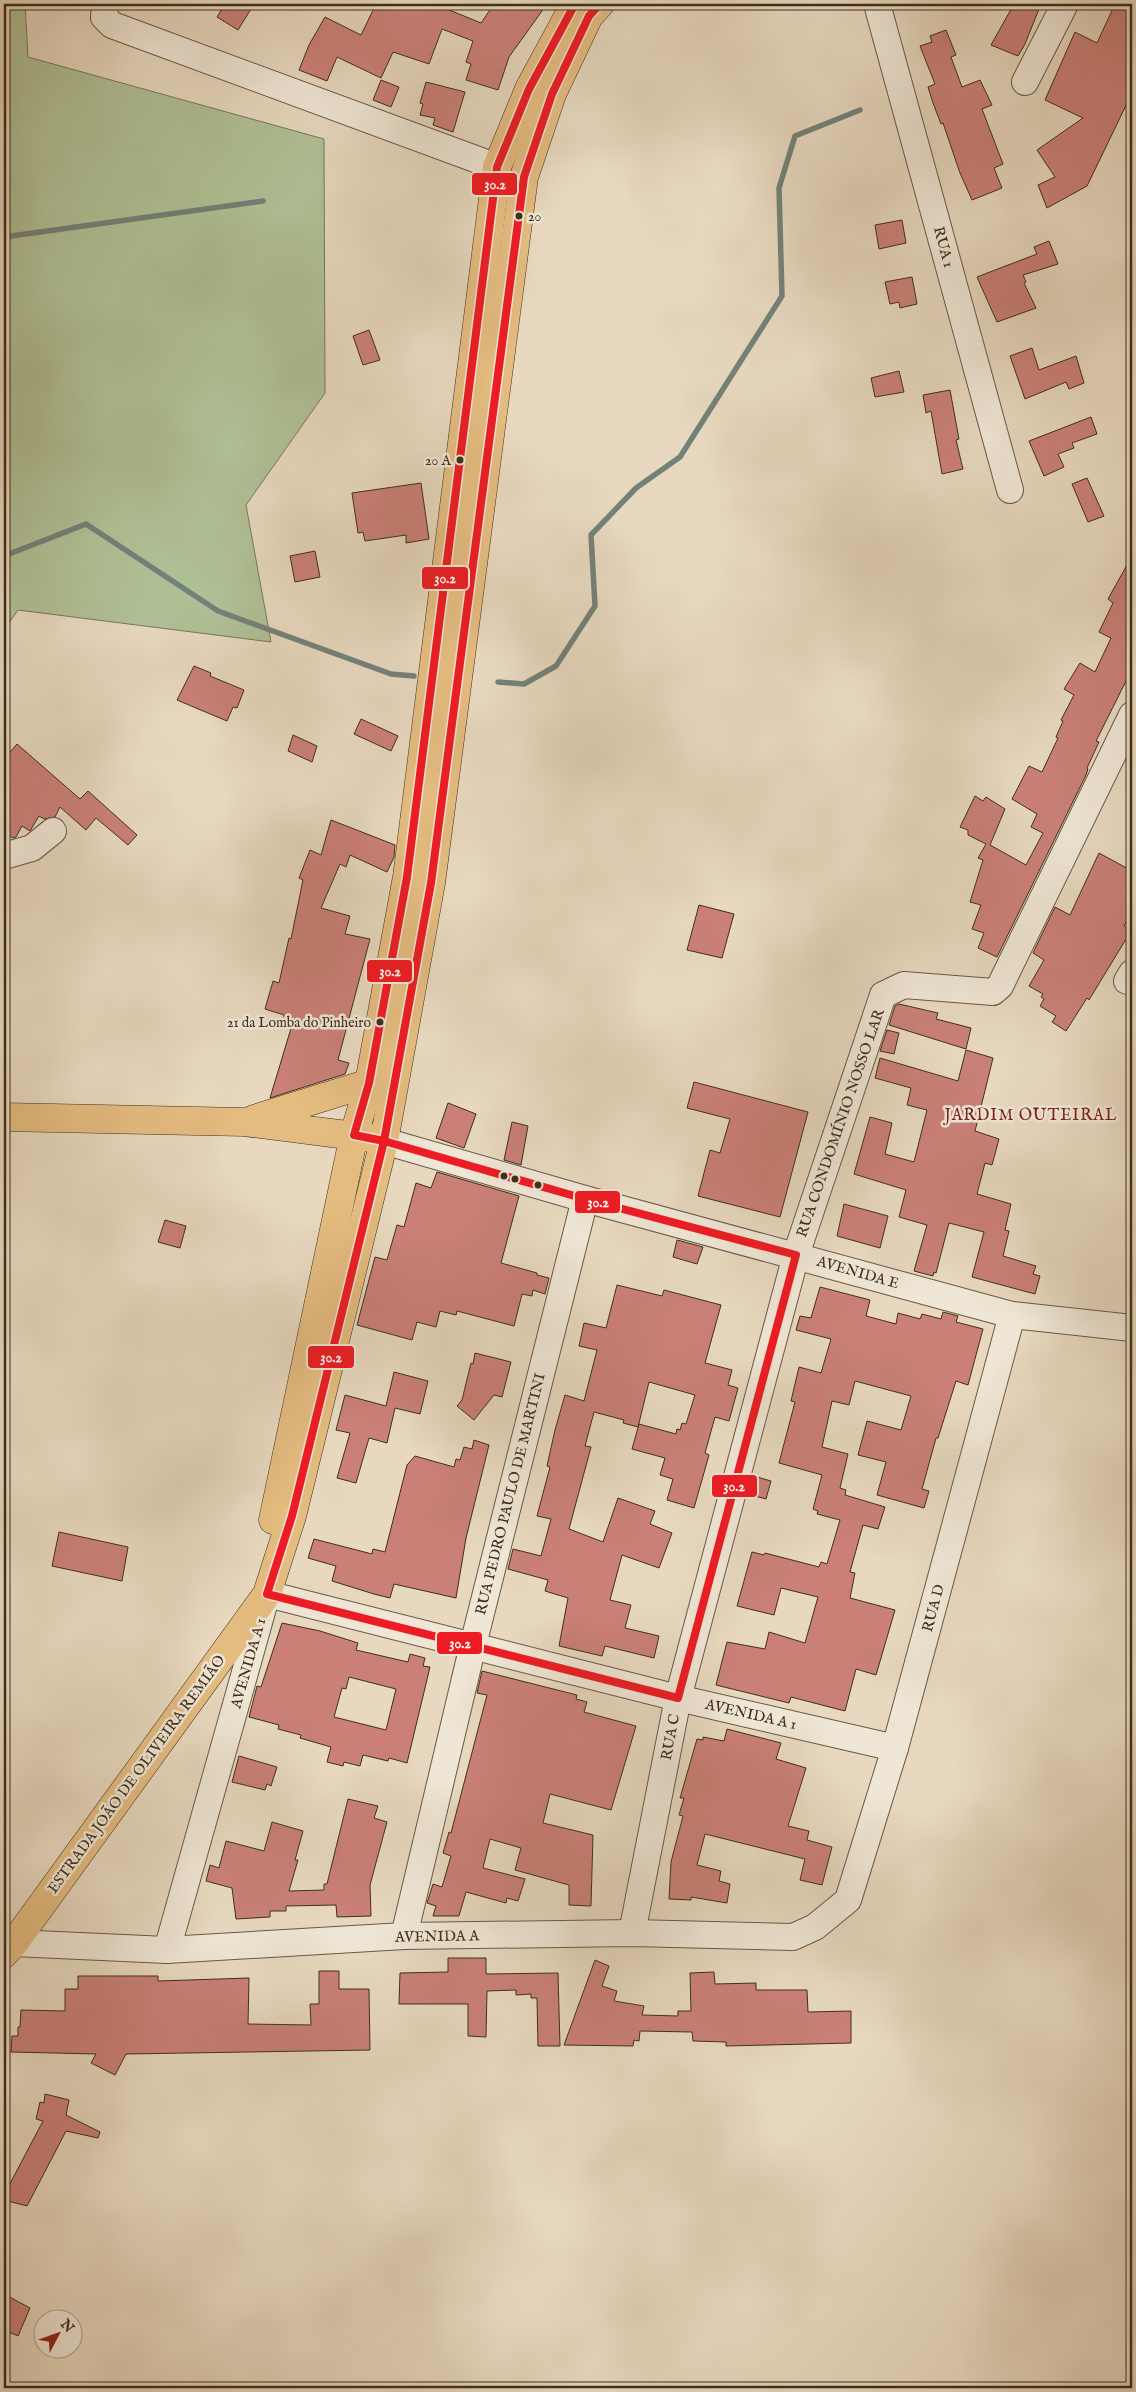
<svg xmlns="http://www.w3.org/2000/svg" width="1136" height="2392" viewBox="0 0 1136 2392" font-family="'IM FELL English',serif">
  <style>
    .green { fill: #b0c096; stroke: #777858 }
    .lines { fill: none; stroke-linecap: round; stroke-linejoin: round }
    .stream { stroke: #738279; stroke-width: 5.5 }
    .building { fill: #ca8077; stroke: #3e2f1b; fill-rule: evenodd }
    .minor-casing { stroke: #685944; stroke-width: 28 }
    .major-casing { stroke: #3e2f1b; stroke-width: 29 }
    .minor { stroke: #efe6d5; stroke-width: 26 }
    .major { stroke: #e4bc80; stroke-width: 28 }
    .bus-1-casing { stroke: #efe6d5; stroke-width: 11 }
    .bus-1 { stroke: #ed1c24; stroke-width: 8 }
    .bus-dot { fill: #3e2f1b; stroke: #efe6d5; stroke-width: 2 }
    .labels { text-anchor: middle; stroke-width: 5; stroke-linejoin: round; paint-order: stroke }
    .bus-label { font-size: 14px; fill: #3e2f1b; stroke: #efe6d5; text-anchor: end }
    .street-label { font-size: 15px; fill: #3e2f1b; stroke: #efe6d5 }
    .neighbourhood-label { font-size: 16px; letter-spacing: 1px; fill: #7a1f14; stroke: #efe6d5 }
    .line-badge { stroke: #efe6d5; stroke-width: 2 }
    .badge-label { font-size: 14px; text-anchor: middle; font-weight: bold; fill: #fff }
  </style>
  <rect width="100%" height="100%" fill="#e7d8bf"/>
  <filter id="stains"><feTurbulence type="fractalNoise" baseFrequency=".004" numOctaves="4"/><feColorMatrix values="0 0 0 0 .2 0 0 0 0 .09 0 0 0 0 .02 0 0 0 .5 -.17"/></filter>
  <radialGradient id="worn" r=".72"><stop offset=".6" stop-color="#630" stop-opacity="0"/><stop offset="1" stop-color="#630" stop-opacity=".3"/></radialGradient>
  <polygon class="green" points="4,4 25,4 28,57 324,139 325,393 246,505 271,642 18,610 4,630"/>
  <g class="lines">
    <g class="stream">
      <polyline points="4,237 263,201"/>
      <polyline points="4,556 86,524 218,611 391,674 414,676"/>
      <polyline points="498,682 524,684 556,666 595,606 591,535 636,488 680,457 782,296 779,188 795,136 860,110"/>
    </g>
  </g>
  <g class="building">
    <polygon points="225,4 254,4 238,30 217,17"/>
    <polygon points="376,4 450,4 447,9 481,23 494,4 547,4 509,57 498,90 466,80 471,64 466,62 473,41 442,29 429,64 393,52 381,78 337,57 327,81 299,70 309,45 325,17 361,35"/>
    <polygon points="1014,4 1041,4 1025,44 1018,56 991,45"/>
    <polygon points="1115,4 1132,4 1132,93 1087,186 1047,208 1038,185 1055,177 1037,150 1083,118 1045,100 1075,32 1097,43"/>
    <polygon points="946,30 956,55 951,57 962,87 980,80 992,105 982,109 1003,164 994,168 1002,188 972,200 960,173 943,123 941,124 933,103 928,87 935,84 920,46 932,42 930,36"/>
    <polygon points="381,80 399,87 391,107 373,100"/>
    <polygon points="426,82 465,92 453,132 433,125 435,118 420,115 423,104 420,103"/>
    <polygon points="902,220 906,243 879,249 875,225"/>
    <polygon points="1049,241 1058,264 1023,275 1026,282 1024,283 1036,308 997,322 977,277 1037,254 1034,247"/>
    <polygon points="912,277 917,304 900,308 899,302 890,304 885,282"/>
    <polygon points="369,330 380,360 363,365 353,336"/>
    <polygon points="1032,348 1039,370 1076,356 1084,383 1069,389 1066,382 1025,399 1010,356"/>
    <polygon points="899,371 904,392 875,397 871,378"/>
    <polygon points="950,390 959,439 956,440 963,469 942,474 931,411 926,413 923,395"/>
    <polygon points="1091,417 1097,434 1072,443 1074,448 1058,454 1064,467 1044,476 1029,441"/>
    <polygon points="1087,478 1104,516 1088,522 1072,484"/>
    <polygon points="421,483 429,539 406,543 406,535 365,541 363,532 358,533 352,493"/>
    <polygon points="315,551 320,577 295,582 290,556"/>
    <polygon points="1132,556 1132,669 1096,741 1099,742 1087,768 1088,769 1086,775 997,957 978,948 984,933 972,929 981,905 970,902 983,860 978,858 986,844 968,835 968,830 960,827 975,796 983,801 986,797 1005,809 990,845 1026,865 1043,833 1031,827 1037,814 1012,799 1029,766 1042,772 1058,738 1056,737 1063,721 1061,720 1074,695 1064,689 1080,663 1095,672 1111,638 1099,632 1113,603 1108,599"/>
    <polygon points="194,666 211,673 210,676 244,690 237,708 233,707 227,721 177,700"/>
    <polygon points="361,719 398,736 391,751 354,734"/>
    <polygon points="293,735 317,746 312,762 288,751"/>
    <polygon points="17,744 80,799 88,791 137,835 128,845 96,818 86,830 60,807 55,817 44,819 39,816 30,831 22,826 16,837 13,838 4,832 4,759"/>
    <polygon points="331,820 395,845 394,857 387,872 350,855 346,867 340,864 321,908 350,916 345,934 370,939 338,1060 349,1063 345,1074 270,1098 292,1025 283,1023 284,1015 265,1009 273,981 279,983 289,938 291,939 303,880 299,878 310,850 321,855"/>
    <polygon points="1099,853 1132,871 1132,910 1124,926 1131,931 1089,1000 1087,998 1066,1031 1052,1022 1056,1016 1040,1006 1044,999 1041,997 1043,994 1029,986 1044,960 1033,953 1055,907 1070,915"/>
    <polygon points="699,905 734,914 722,958 687,950"/>
    <polygon points="899,1004 938,1013 936,1019 971,1028 966,1049 889,1025 895,1006"/>
    <polygon points="887,1030 899,1033 894,1054 880,1051"/>
    <polygon points="966,1050 993,1058 975,1131 999,1139 992,1165 985,1163 977,1194 1011,1204 1005,1230 1009,1231 1003,1256 1036,1266 1033,1274 1040,1276 1035,1294 972,1277 984,1232 949,1223 936,1273 934,1272 933,1276 914,1271 927,1225 899,1217 906,1190 854,1174 870,1117 892,1123 885,1154 914,1162 927,1110 907,1105 911,1088 875,1078 880,1058 958,1081"/>
    <polygon points="694,1082 808,1112 780,1217 698,1196 710,1150 720,1153 730,1119 687,1108"/>
    <polygon points="448,1103 476,1114 464,1148 436,1138"/>
    <polygon points="512,1122 528,1126 521,1165 504,1160"/>
    <polygon points="437,1172 519,1196 501,1263 537,1273 537,1275 549,1278 545,1294 533,1290 532,1296 522,1294 514,1326 457,1311 456,1315 440,1311 436,1327 417,1322 412,1340 357,1325 375,1257 387,1260 397,1225 404,1227 416,1183 431,1188"/>
    <polygon points="844,1204 888,1216 880,1248 837,1236"/>
    <polygon points="165,1220 186,1226 180,1248 158,1242"/>
    <polygon points="677,1240 703,1247 697,1264 673,1257"/>
    <polygon points="617,1285 662,1296 664,1290 721,1305 705,1363 732,1370 728,1385 738,1388 729,1421 715,1417 705,1453 709,1455 694,1508 667,1500 673,1479 660,1475 665,1458 632,1449 639,1424 676,1434 677,1429 680,1430 682,1423 686,1424 695,1395 649,1382 638,1427 623,1423 624,1420 594,1412 585,1446 591,1447 569,1529 603,1542 618,1498 655,1511 650,1524 672,1533 659,1568 622,1555 610,1600 631,1605 625,1628 659,1636 654,1658 605,1646 602,1656 559,1646 568,1598 545,1591 548,1580 508,1569 513,1549 541,1556 551,1519 537,1516 550,1467 547,1466 555,1430 565,1395 584,1401 597,1350 579,1346 584,1323 606,1328"/>
    <polygon points="820,1287 870,1300 866,1316 896,1324 898,1313 920,1319 922,1314 941,1319 943,1312 958,1316 956,1322 983,1329 968,1385 956,1381 938,1438 936,1438 922,1489 929,1491 924,1508 877,1495 886,1462 858,1455 867,1421 901,1430 911,1396 855,1381 849,1405 832,1401 822,1447 848,1454 840,1488 846,1490 845,1495 885,1507 878,1529 863,1525 850,1572 855,1573 850,1598 895,1610 876,1675 856,1669 845,1711 791,1697 789,1703 716,1685 727,1642 765,1649 769,1632 805,1643 818,1597 781,1588 774,1615 737,1606 752,1552 764,1555 765,1553 819,1567 821,1562 827,1564 840,1520 817,1514 818,1511 813,1509 822,1475 779,1463 795,1402 791,1401 799,1367 821,1373 831,1339 796,1330 800,1316 811,1318"/>
    <polygon points="475,1353 511,1362 502,1397 494,1395 474,1420 457,1406 462,1400 471,1363 473,1364"/>
    <polygon points="394,1372 428,1381 420,1414 395,1408 387,1443 369,1438 356,1483 337,1478 350,1433 336,1430 345,1395 386,1406"/>
    <polygon points="474,1440 489,1445 466,1538 456,1598 394,1584 390,1598 374,1594 332,1581 336,1566 308,1558 314,1539 372,1554 373,1549 385,1552 407,1465 415,1456 454,1467 456,1459 460,1460 464,1447 472,1449"/>
    <polygon points="757,1477 771,1481 766,1499 751,1495"/>
    <polygon points="59,1532 128,1547 122,1581 52,1566"/>
    <path d="M282 1623 320 1631 358 1643 356 1650 408 1662 410 1654 425 1658 423 1666 430 1667 407 1763 389 1758 388 1761 363 1755 360 1766 344 1762 343 1766 327 1762 331 1747 300 1738 301 1735 278 1729 279 1725 249 1717 257 1686 261 1687ZM349 1677 396 1689 386 1730 334 1717 342 1688 346 1689Z"/>
    <polygon points="482,1671 577,1695 576,1699 587,1702 584,1712 636,1726 611,1810 550,1794 543,1823 593,1835 591,1906 569,1905 569,1885 515,1870 521,1848 490,1839 483,1868 525,1879 518,1901 507,1898 506,1903 466,1892 459,1916 433,1916 436,1906 427,1903 433,1884 442,1887 451,1856 443,1853 449,1832 451,1833 487,1695 477,1693"/>
    <polygon points="727,1729 781,1743 776,1759 806,1768 788,1826 809,1831 807,1840 832,1847 822,1885 800,1880 805,1859 705,1834 697,1865 721,1871 719,1881 730,1884 727,1903 691,1897 691,1900 669,1899 671,1862 683,1816 679,1815 684,1798 680,1798 697,1739 703,1740 703,1737 724,1741"/>
    <polygon points="239,1756 277,1767 271,1786 267,1784 265,1790 232,1782"/>
    <polygon points="348,1799 378,1806 374,1818 387,1822 370,1885 371,1916 337,1917 336,1905 286,1906 286,1911 270,1911 270,1917 236,1919 232,1888 206,1881 210,1865 219,1868 226,1841 264,1851 272,1822 303,1831 295,1860 298,1860 289,1891 324,1890 324,1884 327,1884"/>
    <polygon points="448,1958 486,1958 486,1974 558,1973 560,2046 538,2046 537,1998 531,1998 531,1994 516,1995 516,1990 487,1991 486,2037 468,2036 468,2004 399,2004 400,1973 448,1972"/>
    <polygon points="595,1960 609,1966 602,1986 617,1991 614,2001 644,2006 642,2015 678,2016 678,2011 691,2011 690,1973 714,1972 715,1984 756,1983 756,1990 807,1990 808,2012 851,2011 851,2043 726,2046 726,2042 693,2041 692,2032 640,2031 639,2041 634,2040 633,2046 564,2045"/>
    <polygon points="319,1971 339,1971 339,1989 369,1989 370,2050 126,2054 115,2075 91,2063 96,2054 11,2052 12,2036 18,2036 18,2027 20,2027 21,2010 65,2011 65,1989 78,1989 78,1976 158,1976 158,1981 249,1978 248,2024 311,2025 310,2004 319,2004"/>
    <polygon points="45,2094 69,2100 66,2115 100,2132 98,2138 66,2131 27,2206 4,2200 4,2195 43,2121 36,2119 40,2102 44,2103"/>
    <polygon points="4,2294 30,2308 18,2336 4,2330"/>
  </g>
  <g class="lines">
    <defs>
      <g id="minor">
        <polyline points="105,4 104,17 112,25 497,167"/>
        <polyline points="877,4 1010,490"/>
        <polyline points="1025,82 1065,4"/>
        <polyline points="4,856 32,848 53,831"/>
        <polyline points="1127,981 1132,973"/>
        <polyline points="384,1141 585,1199 1012,1315 1132,1328"/>
        <polyline points="632,1933 678,1698 796,1255 883,995 904,985 993,992 1000,986 1132,715"/>
        <polyline points="404,1936 473,1645 585,1199"/>
        <polyline points="14,1943 167,1950 404,1936 632,1933 793,1937 815,1927 848,1900 895,1748 1012,1315"/>
        <polyline points="167,1950 267,1594 678,1698 895,1748"/>
      </g>
      <g id="major">
        <polyline points="4,1117 244,1122 371,1138"/>
        <polyline points="254,1119 369,1083"/>
        <polyline points="273,1520 354,1135 369,1083 407,877 497,167 529,89 575,4"/>
        <polyline points="4,1954 14,1943 267,1594 292,1516 384,1141 431,883 524,177 552,94 589,16 600,4"/>
      </g>
    </defs>
    <use href="#minor" class="minor-casing"/>
    <use href="#major" class="major-casing"/>
    <use href="#minor" class="minor"/>
    <use href="#major" class="major"/>
    <defs>
      <g id="bus-1">
        <polygon points="384,1141 585,1199 796,1255 678,1698 267,1594 292,1516"/>
        <polyline points="384,1141 354,1135 369,1083 407,877 497,167 529,89 575,4"/>
        <polyline points="384,1141 431,883 524,177 552,94 589,16 600,4"/>
      </g>
    </defs>
    <use href="#bus-1" class="bus-1-casing"/>
    <use href="#bus-1" class="bus-1"/>
  </g>
  <g class="bus-dot">
    <circle cx="519" cy="216" r="4.5"/>
    <circle cx="460" cy="460" r="4.5"/>
    <circle cx="380" cy="1022" r="4.5"/>
    <circle cx="504" cy="1176" r="4.5"/>
    <circle cx="515" cy="1179" r="4.5"/>
    <circle cx="538" cy="1185" r="4.5"/>
  </g>
  <g class="labels">
    <g class="bus-label">
      <text x="528" y="221" text-anchor="start">20</text>
      <text x="451" y="465">20 A</text>
      <text x="371" y="1027">21 da Lomba do Pinheiro</text>
    </g>
    <g class="street-label">
      <text transform="translate(944 247) rotate(75)" y="5">RUA 1</text>
      <text transform="translate(840 1123) rotate(-71)" y="5">RUA CONDOMÍNIO NOSSO LAR</text>
      <text transform="translate(858 1272) rotate(16)" y="5">AVENIDA E</text>
      <text transform="translate(510 1494) rotate(-76)" y="5">RUA PEDRO PAULO DE MARTINI</text>
      <text transform="translate(933 1608) rotate(-75)" y="5">RUA D</text>
      <text transform="translate(248 1663) rotate(-74)" y="5">AVENIDA A 1</text>
      <text transform="translate(751 1714) rotate(13)" y="5">AVENIDA A 1</text>
      <text transform="translate(670 1737) rotate(-79)" y="5">RUA C</text>
      <text transform="translate(136 1774) rotate(-54)" y="5">ESTRADA JOÃO DE OLIVEIRA REMIÃO</text>
      <text transform="translate(437 1936) rotate(-1)" y="5">AVENIDA A</text>
    </g>
    <g class="neighbourhood-label">
      <text x="1031" y="1120">JARDIM OUTEIRAL</text>
    </g>
  </g>
  <g class="line-badge">
    <rect x="471" y="172" width="47" height="24" rx="5" fill="#ed1c24"/>
    <rect x="421" y="566" width="48" height="24" rx="5" fill="#ed1c24"/>
    <rect x="366" y="959" width="47" height="24" rx="5" fill="#ed1c24"/>
    <rect x="574" y="1190" width="47" height="24" rx="5" fill="#ed1c24"/>
    <rect x="307" y="1345" width="48" height="24" rx="5" fill="#ed1c24"/>
    <rect x="711" y="1474" width="47" height="24" rx="5" fill="#ed1c24"/>
    <rect x="436" y="1631" width="47" height="24" rx="5" fill="#ed1c24"/>
  </g>
  <g class="badge-label">
    <text x="495" y="189">30.2</text>
    <text x="445" y="583">30.2</text>
    <text x="390" y="976">30.2</text>
    <text x="598" y="1207">30.2</text>
    <text x="331" y="1362">30.2</text>
    <text x="734" y="1491">30.2</text>
    <text x="460" y="1648">30.2</text>
  </g>
  <rect width="1136" height="2392" fill="none" stroke="#e7d8bf" stroke-width="20"/>
  <rect x="5" y="5" width="1126" height="2382" fill="none" stroke="#3e2f1b" stroke-width="2.5"/>
  <rect x="10" y="10" width="1116" height="2372" fill="none" stroke="#3e2f1b"/>
  <g transform="translate(58 2334) rotate(49)"><circle r="24" fill="#efe6d5" stroke="#a89d8b"/>
  <path d="M0-4L9 19L0 12L-9 19Z" fill="#8f2418"/>
  <text y="-8" font-size="14" font-weight="bold" text-anchor="middle" fill="#3e2f1b">N</text>
  </g>
  <rect width="100%" height="100%" filter="url(#stains)"/>
  <rect width="100%" height="100%" fill="url(#worn)"/>
</svg>
